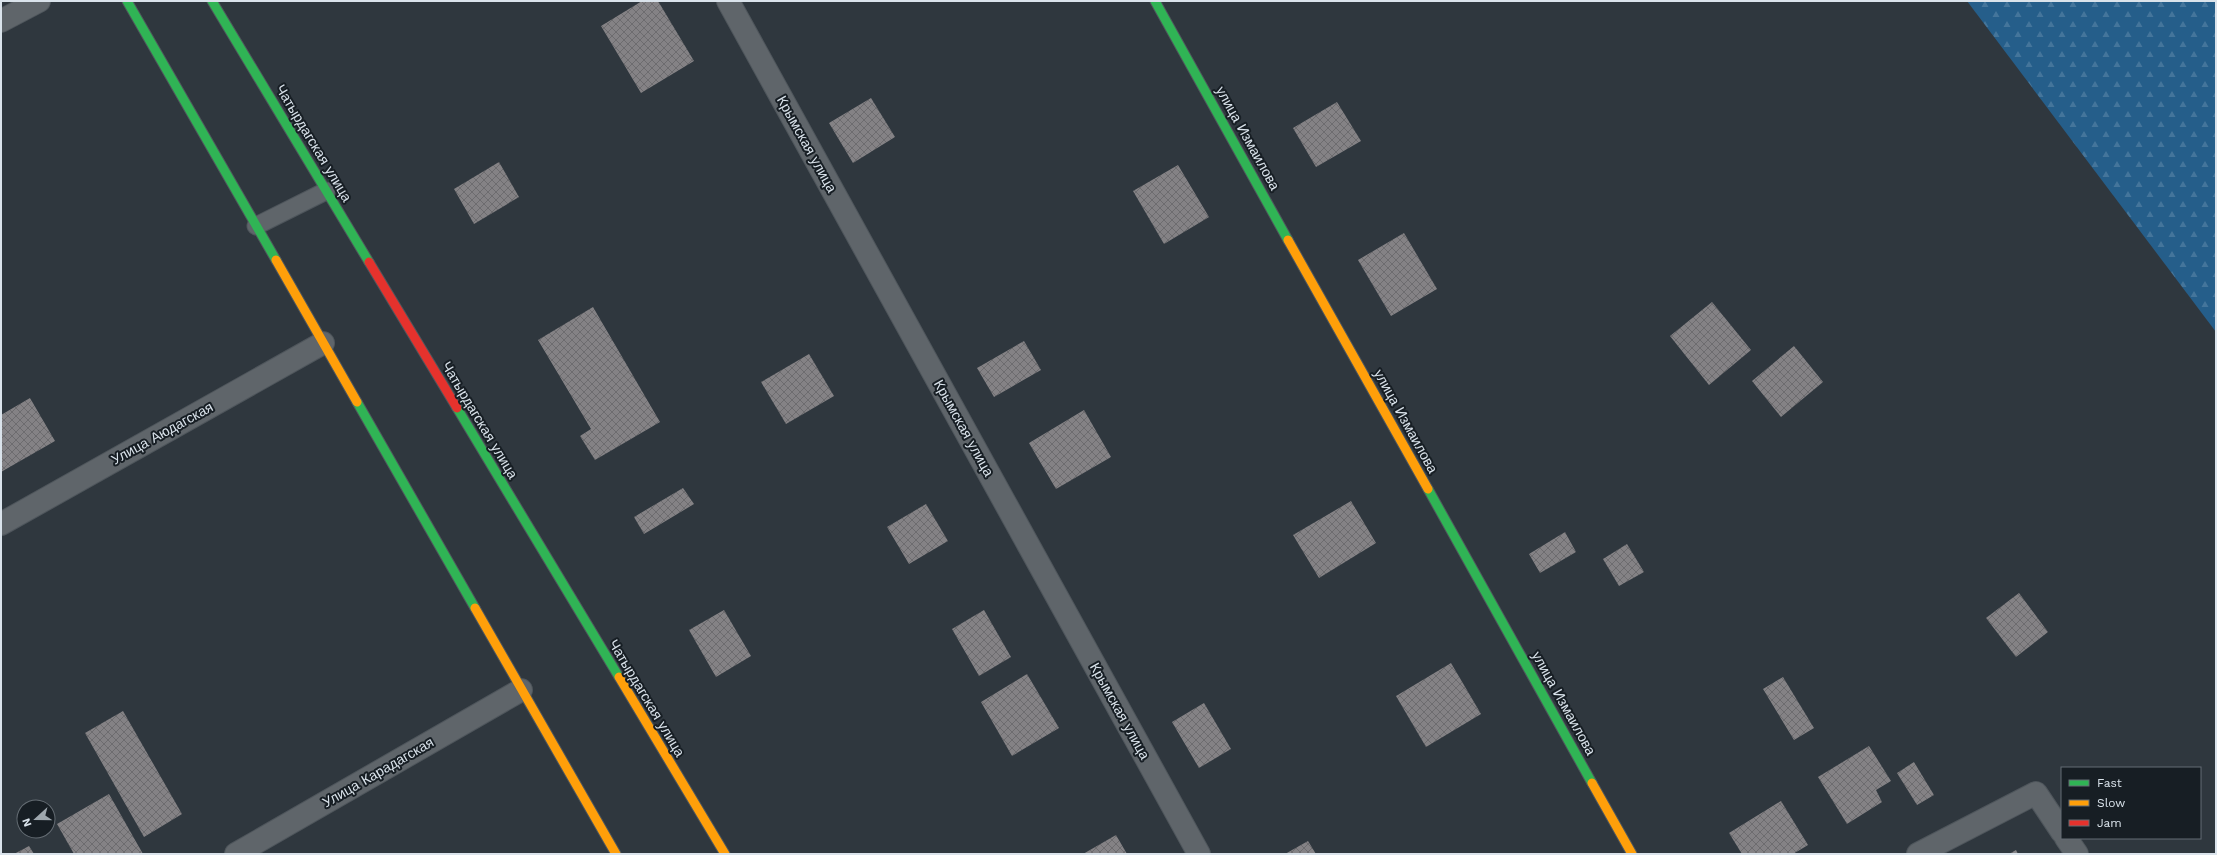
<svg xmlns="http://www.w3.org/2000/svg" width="2217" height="855" viewBox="0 0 2217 855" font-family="'Work Sans',sans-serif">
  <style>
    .forest { fill: url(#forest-firs) }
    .building { fill: url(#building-cross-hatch) }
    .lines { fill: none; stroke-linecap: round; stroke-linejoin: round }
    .lane-casing { stroke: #4f565c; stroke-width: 19 }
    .street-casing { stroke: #4f565c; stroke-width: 24 }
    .fast-casing { stroke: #4f565c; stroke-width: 11 }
    .slow-casing { stroke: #4f565c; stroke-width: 11 }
    .jam-casing { stroke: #4f565c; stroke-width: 11 }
    .lane { stroke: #5f656a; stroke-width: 17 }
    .street { stroke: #5f656a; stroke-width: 22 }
    .fast { stroke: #30b455; stroke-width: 9 }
    .slow { stroke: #ff9f0a; stroke-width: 9 }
    .jam { stroke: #e5322d; stroke-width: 9 }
    .labels { text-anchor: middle; stroke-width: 4; stroke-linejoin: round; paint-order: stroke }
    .street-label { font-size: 14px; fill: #dae3eb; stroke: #171e24 }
  </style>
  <defs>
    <pattern id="forest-firs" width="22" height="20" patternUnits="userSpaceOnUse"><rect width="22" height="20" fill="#255e8a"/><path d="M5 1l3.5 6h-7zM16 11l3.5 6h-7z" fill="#44759b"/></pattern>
    <pattern id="building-cross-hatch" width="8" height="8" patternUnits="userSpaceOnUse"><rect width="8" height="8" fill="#848285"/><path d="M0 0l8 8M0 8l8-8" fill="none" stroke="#6d6c6f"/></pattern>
  </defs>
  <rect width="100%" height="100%" fill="#2f373e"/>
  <polygon class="forest" points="1967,1 2216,1 2216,332"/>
  <g class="building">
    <polygon points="642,1 658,1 694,61 641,93 601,26"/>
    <polygon points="871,98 895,137 853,163 829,123"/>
    <polygon points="1337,102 1361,141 1316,167 1293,128"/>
    <polygon points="499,162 519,197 474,224 454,189"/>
    <polygon points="1178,165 1209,217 1164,244 1133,191"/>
    <polygon points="1404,233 1437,289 1391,316 1358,260"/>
    <polygon points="1712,302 1751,350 1709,385 1670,336"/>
    <polygon points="593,307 660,422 595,460 580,436 591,429 538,340"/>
    <polygon points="1024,341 1041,370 994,397 977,368"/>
    <polygon points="1794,346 1823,382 1781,417 1752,381"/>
    <polygon points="809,354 834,396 786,424 761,382"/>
    <polygon points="30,398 55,441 1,472 1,415"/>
    <polygon points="1084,410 1111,457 1056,489 1029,443"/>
    <polygon points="683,488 694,504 644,534 634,517"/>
    <polygon points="1351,501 1376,543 1319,578 1293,535"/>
    <polygon points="926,504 948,541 909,564 887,527"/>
    <polygon points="1565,532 1576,552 1540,573 1529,554"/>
    <polygon points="1627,544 1644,572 1619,586 1603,559"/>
    <polygon points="2019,593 2048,632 2016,657 1986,618"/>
    <polygon points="724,610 751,656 716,677 689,630"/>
    <polygon points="984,610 1011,657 979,676 952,629"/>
    <polygon points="1451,663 1481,714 1426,747 1396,696"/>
    <polygon points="1027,674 1059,728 1012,756 981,702"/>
    <polygon points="1783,677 1814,728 1794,740 1763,689"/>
    <polygon points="1204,703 1231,749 1199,768 1172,722"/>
    <polygon points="123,711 182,814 144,837 85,733"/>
    <polygon points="1869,746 1891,781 1876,790 1882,802 1847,824 1818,777"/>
    <polygon points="1914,762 1934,795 1917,805 1897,773"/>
    <polygon points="109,794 143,854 74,854 57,824"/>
    <polygon points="1781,801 1808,845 1793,854 1742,854 1729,833"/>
    <polygon points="1116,835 1127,854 1083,854"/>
    <polygon points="1308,841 1316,854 1285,854"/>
    <polygon points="29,846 34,854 14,854"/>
    <polygon points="2016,850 2018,854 2009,854"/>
  </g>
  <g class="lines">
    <defs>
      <polyline id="lane" points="256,226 326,191"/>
      <g id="street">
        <polyline points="728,1 1199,854"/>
        <polyline points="1,21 39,1"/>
        <polyline points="1,524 323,343"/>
        <polyline points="2066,838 2077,854"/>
        <polyline points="236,854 521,690"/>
        <polyline points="1918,854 2036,793 2062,832"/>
      </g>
      <g id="fast">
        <polyline points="127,1 276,260"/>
        <polyline points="212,1 369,262"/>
        <polyline points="1155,1 1288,240"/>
        <polyline points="357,402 475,608"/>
        <polyline points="457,408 619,677"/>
        <polyline points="1428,489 1592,783"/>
      </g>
      <g id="slow">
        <polyline points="1288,240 1428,489"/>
        <polyline points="276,260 357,402"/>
        <polyline points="475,608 616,854"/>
        <polyline points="619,677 725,854"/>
        <polyline points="1592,783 1632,854"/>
      </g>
      <polyline id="jam" points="369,262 457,408"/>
    </defs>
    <use href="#lane" class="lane-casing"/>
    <use href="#street" class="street-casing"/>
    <use href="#fast" class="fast-casing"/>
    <use href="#slow" class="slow-casing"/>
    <use href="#jam" class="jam-casing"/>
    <use href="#lane" class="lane"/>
    <use href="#street" class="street"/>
    <use href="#fast" class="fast"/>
    <use href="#slow" class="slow"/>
    <use href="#jam" class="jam"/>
  </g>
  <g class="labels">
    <g class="street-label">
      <text transform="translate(1248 138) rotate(61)" y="5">улица Измаилова</text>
      <text transform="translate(314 143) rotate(59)" y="5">Чатырдагская улица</text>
      <text transform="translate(807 144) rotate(61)" y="5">Крымская улица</text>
      <text transform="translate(480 420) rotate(59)" y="5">Чатырдагская улица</text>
      <text transform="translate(1406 421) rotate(61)" y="5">улица Измаилова</text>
      <text transform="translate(964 428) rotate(61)" y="5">Крымская улица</text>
      <text transform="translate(162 433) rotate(-29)" y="5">Улица Аюдагская</text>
      <text transform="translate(647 698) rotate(59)" y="5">Чатырдагская улица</text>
      <text transform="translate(1564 703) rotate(61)" y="5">улица Измаилова</text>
      <text transform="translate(1120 711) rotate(61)" y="5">Крымская улица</text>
      <text transform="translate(378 772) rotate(-30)" y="5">Улица Карадагская</text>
    </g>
  </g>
  <rect width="2217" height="855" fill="none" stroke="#dae3eb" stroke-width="4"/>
  <rect x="2061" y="767" width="140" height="72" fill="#171e24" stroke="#656d74"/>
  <rect x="2069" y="780" width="20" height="6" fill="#30b455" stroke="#656d74"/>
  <text x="2097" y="787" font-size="12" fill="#dae3eb">Fast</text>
  <rect x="2069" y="800" width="20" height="6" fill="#ff9f0a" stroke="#656d74"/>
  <text x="2097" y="807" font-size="12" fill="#dae3eb">Slow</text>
  <rect x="2069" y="820" width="20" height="6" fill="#e5322d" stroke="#656d74"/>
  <text x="2097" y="827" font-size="12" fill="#dae3eb">Jam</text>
  <g transform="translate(36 819) rotate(249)"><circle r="19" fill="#171e24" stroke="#656d74"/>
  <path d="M0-3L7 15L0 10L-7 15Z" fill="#9ea7ae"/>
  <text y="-6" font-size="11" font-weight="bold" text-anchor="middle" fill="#dae3eb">N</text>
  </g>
</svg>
